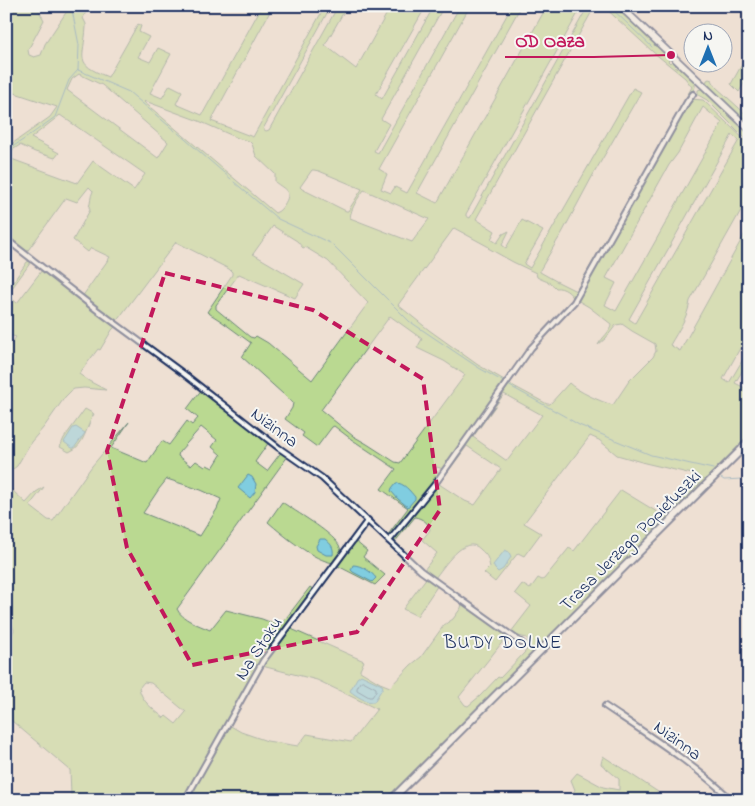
<svg xmlns="http://www.w3.org/2000/svg" width="755" height="806" viewBox="0 0 755 806" font-family="'Indie Flower',sans-serif">
  <style>
    .green { fill: #bad991; stroke: #6a8478; fill-rule: evenodd }
    .water { fill: #80cde0; stroke: #588eac }
    .lines { fill: none; stroke-linecap: round; stroke-linejoin: round }
    .shore { stroke: #436e92; stroke-width: 1 }
    .stream { stroke: #588eac; stroke-width: 1 }
    .street-casing { stroke: #1b2f5e; stroke-width: 8 }
    .secondary-casing { stroke: #1b2f5e; stroke-width: 9 }
    .primary-casing { stroke: #1b2f5e; stroke-width: 10 }
    .street { stroke: #f6f6f2; stroke-width: 4 }
    .secondary { stroke: #f6f6f2; stroke-width: 5.5 }
    .primary { stroke: #f6f6f2; stroke-width: 6 }
    .marked { fill: none; stroke: #c2185b; stroke-width: 4; stroke-dasharray: 10 6; stroke-linejoin: round }
    .labels { text-anchor: middle; stroke-width: 4; stroke-linejoin: round; paint-order: stroke }
    .street-label { font-size: 18px; fill: #1b2f5e; stroke: #f6f6f2 }
    .neighbourhood-label { font-size: 19px; letter-spacing: 1px; fill: #1b2f5e; stroke: #f6f6f2 }
    .leader { fill: none; stroke: #c2185b; stroke-width: 2 }
    .callout-dot { fill: #c2185b; stroke: #f6f6f2; stroke-width: 2 }
    .callout-label { font-size: 19px; text-anchor: middle; font-weight: bold; fill: #c2185b; stroke: #f6f6f2; stroke-width: 4; stroke-linejoin: round; paint-order: stroke }
  </style>
  <rect width="100%" height="100%" fill="#eee0d3"/>
  <filter id="ink" filterUnits="userSpaceOnUse"><feTurbulence type="fractalNoise" baseFrequency=".02" numOctaves="2"/><feDisplacementMap in="SourceGraphic" scale="10" xChannelSelector="R" yChannelSelector="G"/><feConvolveMatrix kernelMatrix="1 2 1 2 8 2 1 2 1" color-interpolation-filters="sRGB"/></filter>
  <g filter="url(#ink)">
    <g class="green">
      <path d="M6 6H41L39 11 44 20 28 50 29 55 34 57 41 55 45 44 67 11 68 6H89L83 18 86 24V27C84 59 73 63 108 77L138 24 141 26 139 32 149 37 138 57 150 62 158 48 171 54 150 93 162 98 170 85 182 91 176 104 202 115 262 6H273L211 121 253 137 325 6H331L263 129 266 131 269 130 338 6H347L325 45 356 69 391 6H426L376 94 382 99 434 6H444L381 119 389 124 374 151 378 153 460 6H470L379 169 387 174 381 189 391 193 395 187 407 193 512 6H521L417 193 437 203 547 6H582L466 214V216L470 218 588 6H595L476 219 495 231 491 239 497 243 503 234 509 231 502 245 506 248 522 220 543 231 524 264 530 268 633 88 641 92 593 175 562 233 557 241 540 270V272L556 281 576 291 692 87 685 78 653 52 603 6H615L655 44 654 45 656 47 657 46 670 59 668 61 670 63 672 61 676 65 674 67 676 68 678 66 695 82V87L574 300C572 293 563 287 556 288 550 281 543 281 537 277L536 273 513 262 488 248 489 247 454 228 398 305 429 330 478 365 506 381 473 428H472L443 469 437 467 435 470 440 473 439 476 389 537 387 536 408 508 381 489 396 469 351 439 334 426 332 427 317 447 302 436 304 433 285 419 292 408 293 403 242 357 251 343 221 321 207 312 232 275V272L229 269 176 242 116 322 82 297 110 257 91 248 88 252 73 240 90 210 89 207C91 202 90 197 93 191L89 187 77 202 66 198 26 253 6 237V194L8 192 6 190V157L77 183 93 161 134 190 145 174 60 115 31 138 59 153 55 158 35 152 20 145 6 154V148L50 117 57 107 6 90ZM79 74 102 85 168 142 158 158 67 90 72 79ZM145 101 199 121 240 139 249 141 252 144 256 156 275 174V182C285 190 293 191 284 205 281 209 280 211 275 213L144 102ZM312 170H314L319 171 362 189 348 211H346L302 189 300 187ZM364 190 429 219 412 242 350 218C351 208 358 198 364 190ZM273 226 297 241 303 248 305 247 328 261 368 303 312 380 268 343 256 336 254 338 250 337 216 309V305L239 274 295 298 304 284 253 254ZM390 316 422 339 417 348 444 361 465 375 400 463 395 462 367 444 353 436 321 410Z"/>
      <polygon points="749,52 749,75 739,92 731,84"/>
      <polygon points="709,79 712,80 716,87 749,117 749,126 706,84 707,80"/>
      <polygon points="701,89 703,90 749,133 749,142 707,100 698,95 698,90"/>
      <path d="M691 99 703 100 749 144V196L690 301C688 317 678 331 670 345L680 351 749 226V332L723 379 729 383 749 349V360L735 383 749 390V439L723 464 709 475 708 478 386 800H186L229 725 241 732 267 741 298 746 307 734 351 742 377 709 340 691 317 680 262 666V664L289 628 364 661 360 670V671L380 683 390 687 411 665 421 657 444 625 453 619 461 608 462 603 508 635 459 697 465 705 468 706 480 696 498 677 500 678 527 650 522 645H526L528 640 527 638 514 635 511 632 531 606 515 593 522 584 530 589 538 578 542 580 544 579 569 548 574 551 621 490 662 515 699 478 692 474 645 463 617 455 599 440 590 436 524 523 541 533 524 556 518 553 495 582 484 573 490 567C489 564 489 561 488 559 487 555 483 552 480 549 465 533 443 568 435 578L424 570 437 553 422 540 430 530C430 523 421 518 415 517L394 543V538L435 485 508 383 547 404H550L569 383C577 391 601 402 613 405L629 381 653 357 656 351 655 344 632 331 622 324 616 325 606 338 598 345C602 337 611 332 611 324L589 307 577 300ZM703 107 722 123 616 311 605 305 616 283 606 278 669 165 678 153ZM732 135 739 140 635 323 629 319ZM504 394 542 415 507 461 473 437ZM467 446 501 469 475 505 465 501 439 484Z"/>
      <polygon points="30,261 31,262 7,295 17,303 42,270 116,326 112,330 100,350 98,349 79,374 89,381 106,390 84,388 74,389 71,391 65,397 44,427 31,442 17,466 9,472 6,477 6,351 16,337 9,335 6,331 6,292 27,262"/>
      <path d="M202 389 269 442 255 462 267 471 282 451 288 456 177 609C182 620 199 625 210 630L226 610 262 619 280 626 310 587 314 590 262 660 183 800H69L71 795 70 770 6 716V662L7 659H6V644L9 641 14 630 12 625 6 623V488L13 491 26 503 36 492 44 487 30 505V506L48 520 53 521 92 466 129 422 111 448 147 463 162 441 169 445 187 421 192 425 198 418 187 409ZM201 427 217 440 212 447 221 455 213 468 207 465 205 467 196 461 191 466 178 456 179 452ZM167 479 201 490 221 499 217 509 200 536 143 513 159 489ZM144 682 151 683 186 712 176 724 166 716 164 718C153 709 142 702 139 688Z"/>
      <path d="M85 409 94 414C86 426 85 446 69 452L60 447 64 438Z"/>
      <path d="M282 502C296 512 330 531 339 545 340 548 341 550 342 552L334 563C314 561 283 535 268 522Z"/>
      <polygon points="354,540 367,551 363,557 385,575 375,585 336,565"/>
      <polygon points="427,577 438,585 417,616 403,609"/>
      <polygon points="603,756 658,792 653,799 567,800 575,790 571,780 577,773 603,787 619,790 619,779 601,764"/>
    </g>
    <g class="water">
      <polygon points="76,427 85,433 74,448 72,448 64,442 73,428"/>
      <polygon points="248,475 252,477 256,484 255,492 250,498 238,488"/>
      <path d="M396 483C404 483 410 491 415 497V499L408 507 398 499 391 491 392 488Z"/>
      <path d="M320 539H325C331 544 334 547 333 555H326L317 550 316 546Z"/>
      <polygon points="505,550 509,552 511,557 503,569 498,572 495,569 493,565"/>
      <path d="M353 565C361 565 372 572 376 578L372 582 353 572 351 570Z"/>
      <path d="M361 675 382 685 383 687 374 702C367 703 356 696 350 691L357 678Z"/>
    </g>
    <g class="lines">
      <polygon class="shore" points="363,681 376,688 376,691 372,697 369,697 357,690 357,688 360,682"/>
      <g class="stream">
        <polyline points="609,6 652,47"/>
        <polyline points="72,10 79,45 78,70 129,92 175,131"/>
        <polyline points="178,133 231,179"/>
        <polyline points="6,151 26,138 55,117 69,80 78,70"/>
        <polyline points="234,182 278,219 330,243"/>
        <polyline points="333,245 388,300"/>
        <polyline points="390,302 410,322"/>
        <polyline points="412,323 479,368 504,382"/>
        <polyline points="508,385 566,417"/>
        <polyline points="569,419 579,425 651,455 713,469"/>
        <polyline points="721,478 724,480 742,479"/>
      </g>
      <defs>
        <g id="street">
          <polyline points="6,239 97,310 184,374 279,448 322,478 421,571 522,643"/>
          <polyline points="389,541 435,484 531,348 574,302 687,102 693,94"/>
          <path d="M605 706C648 735 694 764 732 800"/>
          <polyline points="185,800 263,661 368,520"/>
        </g>
        <polyline id="secondary" points="620,6 749,129"/>
        <polyline id="primary" points="391,800 742,449 749,441"/>
      </defs>
      <use href="#street" class="street-casing"/>
      <use href="#secondary" class="secondary-casing"/>
      <use href="#primary" class="primary-casing"/>
      <use href="#street" class="street"/>
      <use href="#secondary" class="secondary"/>
      <use href="#primary" class="primary"/>
    </g>
  </g>
  <path d="M0 0H755V806H0ZM165 273 313 310 423 379 440 510 357 632 192 665 127 548 107 451Z" fill="#eee0d3" fill-opacity=".55" fill-rule="evenodd"/>
  <path class="marked" d="M165 273 313 310 423 379 440 510 357 632 192 665 127 548 107 451Z"/>
  <g class="labels">
    <g class="street-label">
      <text transform="translate(275 427) rotate(37)" y="6">Nizinna</text>
      <text transform="translate(630 540) rotate(-45)" y="6">Trasa Jerzego Popiełuszki</text>
      <text transform="translate(258 648) rotate(-57)" y="6">Na Stoku</text>
      <text transform="translate(678 740) rotate(36)" y="6">Nizinna</text>
    </g>
    <g class="neighbourhood-label">
      <text x="503" y="648">BUDY DOLNE</text>
    </g>
  </g>
  <path class="leader" d="M671 55L594 57H505"/>
  <circle class="callout-dot" cx="671" cy="55" r="5"/>
  <g class="callout-label">
    <text x="550" y="47">OD Oaza</text>
  </g>
  <rect width="755" height="806" fill="none" stroke="#f6f6f2" stroke-width="25"/>
  <rect x="12" y="12" width="730" height="781" fill="none" stroke="#1b2f5e" stroke-width="2" filter="url(#ink)"/>
  <g transform="translate(708 48)"><circle r="24" fill="#f6f6f2" stroke="#9ea6b7"/>
  <path d="M0-4L9 19L0 12L-9 19Z" fill="#1f6fb2"/>
  <text y="-8" font-size="14" font-weight="bold" text-anchor="middle" fill="#1b2f5e">N</text>
  </g>
</svg>
